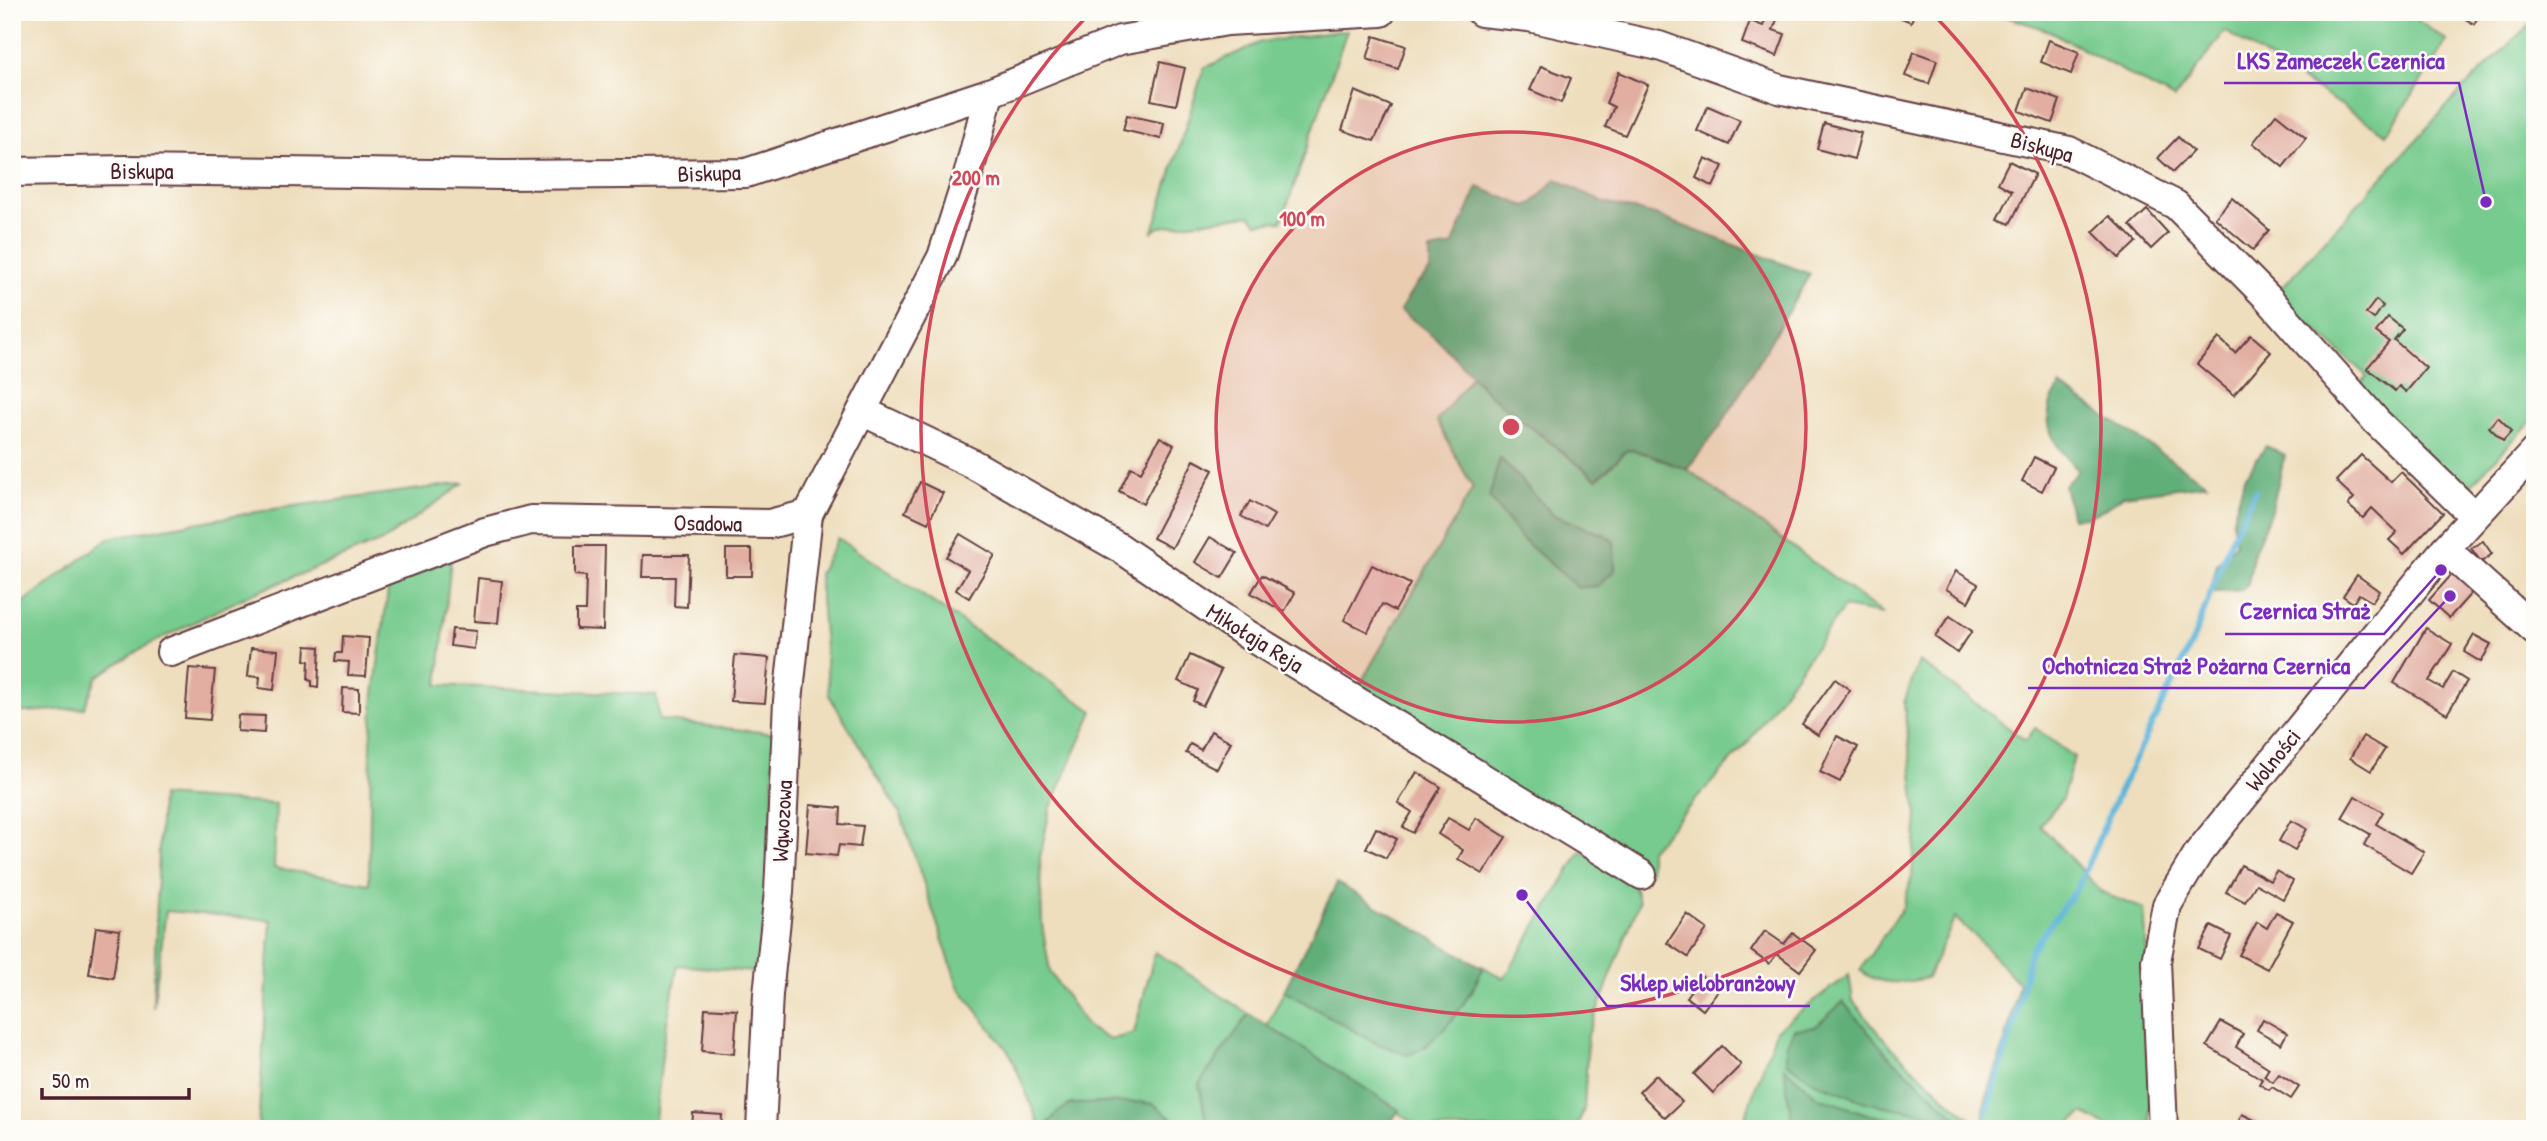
<svg xmlns="http://www.w3.org/2000/svg" width="2547" height="1141" viewBox="0 0 2547 1141" font-family="'Patrick Hand',sans-serif">
  <style>
    .green { fill: #77cb8e; stroke: #60755c; stroke-width: 2 }
    .forest { fill: #61af79; stroke: #566752; stroke-width: 2 }
    .lines { fill: none; stroke-linecap: round; stroke-linejoin: round }
    .stream { stroke: #5bb4d9; stroke-width: 6 }
    .building { fill: #e1aea1 }
    .minor-casing { stroke: #633c41; stroke-width: 32 }
    .minor { stroke: #fff; stroke-width: 28 }
    .ring { fill: none; stroke: #d1495b; stroke-width: 3.5 }
    .labels { text-anchor: middle; stroke-width: 5; stroke-linejoin: round; paint-order: stroke }
    .street-label { font-size: 23px; fill: #4a1f2b; stroke: #fdfcf7 }
    .centre { fill: #d1495b; stroke: #fdfcf7; stroke-width: 3.5 }
    .ring-label { font-size: 21px; text-anchor: middle; font-weight: bold; fill: #d1495b; stroke: #fdfcf7; stroke-width: 5; stroke-linejoin: round; paint-order: stroke }
    .leader { fill: none; stroke: #7b2cbf; stroke-width: 2.5 }
    .callout-dot { fill: #7b2cbf; stroke: #fdfcf7; stroke-width: 2.5 }
    .callout-label { font-size: 24px; text-anchor: middle; font-weight: bold; fill: #7b2cbf; stroke: #fdfcf7; stroke-width: 5; stroke-linejoin: round; paint-order: stroke }
  </style>
  <rect width="100%" height="100%" fill="#fdfcf7"/>
  <filter id="ink" filterUnits="userSpaceOnUse"><feTurbulence type="fractalNoise" baseFrequency=".0143" numOctaves="2"/><feDisplacementMap in="SourceGraphic" scale="14" xChannelSelector="R" yChannelSelector="G"/><feConvolveMatrix kernelMatrix="1 2 1 2 8 2 1 2 1" color-interpolation-filters="sRGB"/></filter>
  <filter id="wash" filterUnits="userSpaceOnUse"><feTurbulence type="fractalNoise" baseFrequency=".00686" numOctaves="4" result="noise"/><feDisplacementMap in="SourceGraphic" scale="28" xChannelSelector="R" yChannelSelector="G"/><feGaussianBlur stdDeviation="1.57" result="paint"/><feColorMatrix in="noise" values="0 0 0 0 0 0 0 0 0 0 0 0 0 0 0 0 0 1.4 0 .05"/><feComposite in="paint" operator="in"/></filter>
  <g filter="url(#wash)">
    <rect width="100%" height="100%" fill="#eedebd"/>
    <g class="green">
      <polygon points="1992,12 2406,12 2447,41 2387,134 2225,31 2174,99 2050,31"/>
      <polygon points="2535,19 2535,417 2463,493 2357,388 2367,376 2276,294 2459,93"/>
      <polygon points="1347,30 1282,221 1257,223 1250,215 1160,227 1153,231 1204,68 1261,42"/>
      <path d="M1472 376 1490 395 1597 479 1627 450C1649 451 1665 464 1687 469L1883 614 1844 607 1748 742 1650 850V871L1355 693 1473 488 1437 421Z"/>
      <polygon points="464,483 384,540 247,596 142,648 97,677 84,708 12,713 12,611 109,538 280,508"/>
      <polygon points="838,538 1093,711 1050,809 1040,857 1042,925 1050,972 1088,1028 1110,1040 1134,1033 1155,952 1249,1014 1199,1084 1205,1115 1205,1129 1183,1129 1169,1116 1121,1104 1072,1104 1057,1113 1044,1129 1041,1129 1011,1055 958,986 901,815 829,695 819,574"/>
      <polygon points="451,559 438,685 656,695 659,720 775,734 768,994 752,972 678,965 664,1038 654,1129 258,1129 271,920 166,911 153,1008 161,796 276,804 274,868 369,884 371,741 374,694 389,583"/>
      <path d="M1919 661 2026 741 2035 728 2074 757 2062 799 2040 825 2102 893 2144 909 2151 1011 2150 1129H2114L2083 1113 2064 1129H1985L1983 1109 2006 1039 2019 983 1976 937 1955 918 1927 978C1904 983 1879 987 1860 970L1903 907 1912 876 1917 816 1904 703Z"/>
      <polygon points="1581,851 1630,877 1639,902 1588,1035 1584,1109 1576,1129 1423,1129 1267,1026 1284,991 1376,1043 1426,1047 1472,992 1482,966 1504,979"/>
      <polygon points="1849,975 1853,1001 1890,1046 1949,1101 1984,1129 1741,1129 1776,1030"/>
    </g>
    <g class="forest">
      <path d="M1556 179 1602 202 1655 215 1810 274 1720 427 1687 469C1666 464 1649 451 1627 450L1597 479 1490 395 1435 337 1400 310 1416 285 1430 271V250L1452 246 1478 187 1525 206 1533 203Z"/>
      <path d="M2060 386 2207 484 2124 495 2103 510 2087 517 2072 518 2064 485 2074 476 2078 470C2061 452 2043 433 2050 406 2051 400 2057 392 2060 386Z"/>
      <polygon points="2266,446 2285,455 2272,508 2253,555 2248,585 2241,590 2210,593 2217,564 2236,543 2232,521 2245,477"/>
      <polygon points="1500,458 1553,515 1605,535 1614,542 1615,570 1598,586 1578,588 1521,538 1489,497"/>
      <path d="M1337 883 1483 968C1468 1001 1443 1040 1409 1055L1376 1043 1284 991Z"/>
      <polygon points="1843,1002 1886,1053 1960,1120 1868,1103 1815,1082 1786,1062 1786,1046 1794,1029 1815,1027"/>
      <polygon points="1249,1014 1399,1110 1386,1129 1205,1129 1205,1115 1199,1084"/>
      <polygon points="1784,1067 1818,1097 1870,1115 1951,1129 1793,1129"/>
      <polygon points="1139,1102 1154,1104 1183,1129 1044,1129 1057,1113 1071,1104"/>
    </g>
    <g class="lines">
      <polyline class="stream" points="1986,1113 2014,1024 2030,952 2078,887 2118,794 2192,643 2229,544 2255,491"/>
    </g>
    <g id="blocks">
      <g class="building">
        <polygon points="1768,12 1780,12 1773,30 1785,34 1777,56 1742,43 1750,21 1763,26"/>
        <polygon points="1887,12 1915,12 1911,22"/>
        <polygon points="2454,12 2481,12 2474,24"/>
        <polygon points="1374,36 1406,46 1398,69 1367,59"/>
        <polygon points="2049,40 2079,52 2071,74 2041,62"/>
        <polygon points="1914,52 1937,60 1929,84 1905,76"/>
        <polygon points="1160,62 1185,68 1176,105 1151,100"/>
        <polygon points="1541,66 1571,78 1561,103 1530,90"/>
        <polygon points="1619,72 1648,85 1625,135 1605,127 1614,107 1606,103"/>
        <polygon points="2027,88 2060,100 2052,123 2019,111"/>
        <polygon points="1355,91 1391,106 1374,141 1342,130"/>
        <polygon points="1708,106 1740,120 1729,145 1697,131"/>
        <polygon points="2276,114 2306,138 2283,167 2253,143"/>
        <polygon points="1127,115 1164,123 1161,139 1123,130"/>
        <polygon points="1824,123 1861,133 1854,159 1817,149"/>
        <polygon points="2178,137 2193,151 2173,172 2158,158"/>
        <polygon points="1705,158 1723,166 1713,187 1696,178"/>
        <polygon points="2009,161 2035,174 2010,224 1998,219 2012,191 1998,183"/>
        <polygon points="2232,198 2269,230 2253,250 2215,218"/>
        <polygon points="2147,210 2168,233 2151,249 2130,226"/>
        <polygon points="2110,216 2136,242 2119,258 2093,232"/>
        <polygon points="2376,300 2383,306 2374,319 2366,313"/>
        <polygon points="2388,317 2403,329 2394,340 2426,368 2406,392 2399,386 2395,391 2367,368 2389,342 2376,332"/>
        <polygon points="2251,335 2271,352 2234,395 2197,364 2219,338 2235,353"/>
        <polygon points="2498,417 2512,431 2503,441 2489,427"/>
        <polygon points="1160,437 1174,445 1143,504 1119,491 1131,467 1141,472"/>
        <polygon points="2361,455 2391,482 2401,472 2443,513 2404,554 2389,540 2397,532 2372,508 2363,518 2348,505 2354,498 2336,481"/>
        <polygon points="2034,457 2054,467 2042,491 2022,481"/>
        <polygon points="1194,460 1213,470 1172,548 1153,538"/>
        <polygon points="920,482 943,493 928,523 905,512"/>
        <polygon points="1250,501 1274,515 1265,530 1241,516"/>
        <polygon points="960,534 995,555 969,598 956,590 968,570 946,557"/>
        <polygon points="1210,537 1237,553 1222,578 1195,562"/>
        <polygon points="2483,541 2492,554 2481,562 2471,548"/>
        <polygon points="575,546 605,546 603,630 576,629 576,611 585,611 586,576 575,575"/>
        <rect x="726" y="549" width="26" height="27"/>
        <polygon points="643,555 689,555 687,607 674,606 675,577 642,577"/>
        <polygon points="1372,565 1410,584 1395,611 1382,604 1368,632 1344,620"/>
        <polygon points="1956,571 1978,584 1968,602 1946,589"/>
        <polygon points="2454,572 2474,590 2449,618 2429,600"/>
        <polygon points="1262,575 1295,593 1284,612 1251,593"/>
        <polygon points="2357,575 2379,591 2372,602 2359,594 2353,603 2343,596"/>
        <polygon points="478,578 502,581 498,623 474,621"/>
        <polygon points="1950,616 1972,631 1957,653 1935,637"/>
        <polygon points="2426,628 2452,644 2429,681 2443,689 2453,672 2467,681 2447,714 2394,683"/>
        <polygon points="452,629 476,631 474,649 450,646"/>
        <polygon points="2474,635 2491,644 2481,662 2464,652"/>
        <polygon points="343,636 369,638 366,676 348,675 349,662 335,661 336,653 342,653"/>
        <polygon points="306,646 320,647 318,687 312,686 312,681 308,680 309,661 305,660"/>
        <polygon points="251,648 278,650 274,690 259,688 260,677 248,676"/>
        <polygon points="735,655 769,658 765,703 731,701"/>
        <polygon points="1190,655 1221,670 1203,706 1193,701 1198,690 1178,681"/>
        <polygon points="189,668 215,670 210,720 185,718"/>
        <polygon points="1835,679 1850,690 1818,735 1802,724"/>
        <polygon points="343,688 359,689 359,713 342,712"/>
        <polygon points="238,715 265,716 264,733 237,731"/>
        <polygon points="1211,731 1231,742 1217,769 1186,753 1190,744 1201,750"/>
        <polygon points="1837,736 1858,747 1840,782 1820,772"/>
        <polygon points="2363,736 2385,749 2371,771 2350,758"/>
        <polygon points="1417,772 1441,787 1413,833 1403,827 1412,812 1398,803"/>
        <polygon points="2355,796 2383,812 2376,824 2424,852 2411,873 2364,845 2370,834 2342,818"/>
        <polygon points="810,805 841,808 840,824 863,826 860,847 839,845 837,856 806,853"/>
        <polygon points="1448,818 1469,830 1476,818 1506,837 1483,874 1458,859 1463,850 1438,834"/>
        <polygon points="2291,820 2307,829 2295,850 2279,841"/>
        <polygon points="1376,828 1397,839 1386,858 1366,848"/>
        <polygon points="2241,865 2270,881 2276,871 2293,881 2283,899 2256,884 2245,902 2226,892"/>
        <polygon points="2276,912 2293,921 2267,969 2239,955 2257,922 2267,928"/>
        <polygon points="1687,914 1707,929 1688,957 1667,943"/>
        <polygon points="2211,926 2231,936 2220,959 2199,949"/>
        <polygon points="96,927 120,930 113,978 89,974"/>
        <polygon points="1765,931 1784,944 1793,933 1816,950 1800,971 1777,954 1769,964 1751,951"/>
        <polygon points="1701,976 1719,989 1703,1010 1686,997"/>
        <polygon points="705,1008 737,1010 734,1054 702,1051"/>
        <polygon points="2263,1019 2287,1033 2281,1044 2257,1030"/>
        <polygon points="2221,1022 2243,1034 2236,1047 2269,1068 2264,1076 2273,1082 2279,1074 2299,1087 2291,1099 2272,1087 2269,1090 2259,1084 2262,1079 2207,1046"/>
        <polygon points="1722,1046 1741,1065 1713,1093 1694,1074"/>
        <polygon points="1656,1075 1682,1102 1665,1118 1639,1092"/>
        <polygon points="693,1113 722,1115 721,1129 692,1129"/>
        <polygon points="2242,1114 2267,1126 2266,1129 2235,1129"/>
      </g>
    </g>
  </g>
  <g filter="url(#ink)">
    <use href="#blocks" fill-opacity="0" stroke="#633c41" stroke-width="2"/>
    <g class="lines">
      <defs>
        <g id="minor">
          <polyline points="1481,12 1529,17 1659,46 1779,89 2069,151 2176,205 2268,298 2377,422 2474,516"/>
          <polyline points="12,172 127,170 504,175 746,173 989,93 1120,40 1227,21 1381,12"/>
          <polyline points="862,411 971,463 1120,548 1248,635 1642,875"/>
          <polyline points="2445,549 2535,630"/>
          <polyline points="171,652 485,532 531,520 769,524 808,514 942,257 968,176 989,93"/>
          <polyline points="761,1129 768,994 779,892 788,701 808,514"/>
          <polyline points="2163,1129 2156,961 2167,905 2199,852 2445,549 2535,451"/>
        </g>
      </defs>
      <use href="#minor" class="minor-casing"/>
      <use href="#minor" class="minor"/>
    </g>
  </g>
  <circle cx="1511" cy="427" r="295" fill="#d1495b" fill-opacity=".12"/>
  <g class="ring">
    <circle cx="1511" cy="427" r="295"/>
    <path d="M1932 13A590 590 0 1 1 1090 13"/>
  </g>
  <g class="labels">
    <g class="street-label">
      <text transform="translate(2042 147) rotate(15)" y="8">Biskupa</text>
      <text x="142" y="179">Biskupa</text>
      <text transform="translate(709 173) rotate(-2)" y="8">Biskupa</text>
      <text transform="translate(708 523) rotate(1)" y="8">Osadowa</text>
      <text transform="translate(1255 638) rotate(32)" y="8">Mikołaja Reja</text>
      <text transform="translate(2273 760) rotate(-51)" y="8">Wolności</text>
      <text transform="translate(782 821) rotate(-87)" y="8">Wąwozowa</text>
    </g>
  </g>
  <circle cx="1511" cy="427" r="10" class="centre"/>
  <g class="ring-label">
    <text x="976" y="185">200 m</text>
    <text x="1302" y="226">100 m</text>
  </g>
  <path class="leader" d="M2486 202L2459 83H2224M2441 570L2384 634H2225M2450 596L2364 688H2028M1522 895L1607 1006H1810"/>
  <g class="callout-dot">
    <circle cx="2486" cy="202" r="7"/>
    <circle cx="2441" cy="570" r="7"/>
    <circle cx="2450" cy="596" r="7"/>
    <circle cx="1522" cy="895" r="7"/>
  </g>
  <g class="callout-label">
    <text x="2341" y="69">LKS Zameczek Czernica</text>
    <text x="2305" y="619">Czernica Straż</text>
    <text x="2196" y="674">Ochotnicza Straż Pożarna Czernica</text>
    <text x="1708" y="991">Sklep wielobranżowy</text>
  </g>
  <rect width="2547" height="1141" fill="none" stroke="#fdfcf7" stroke-width="42"/>
  <path d="M42 1088v10h147v-10" fill="none" stroke="#4a1f2b" stroke-width="3.5"/>
  <text x="52" y="1088" font-size="21" fill="#4a1f2b" stroke="#fdfcf7" stroke-width="5" paint-order="stroke">50 m</text>
</svg>
